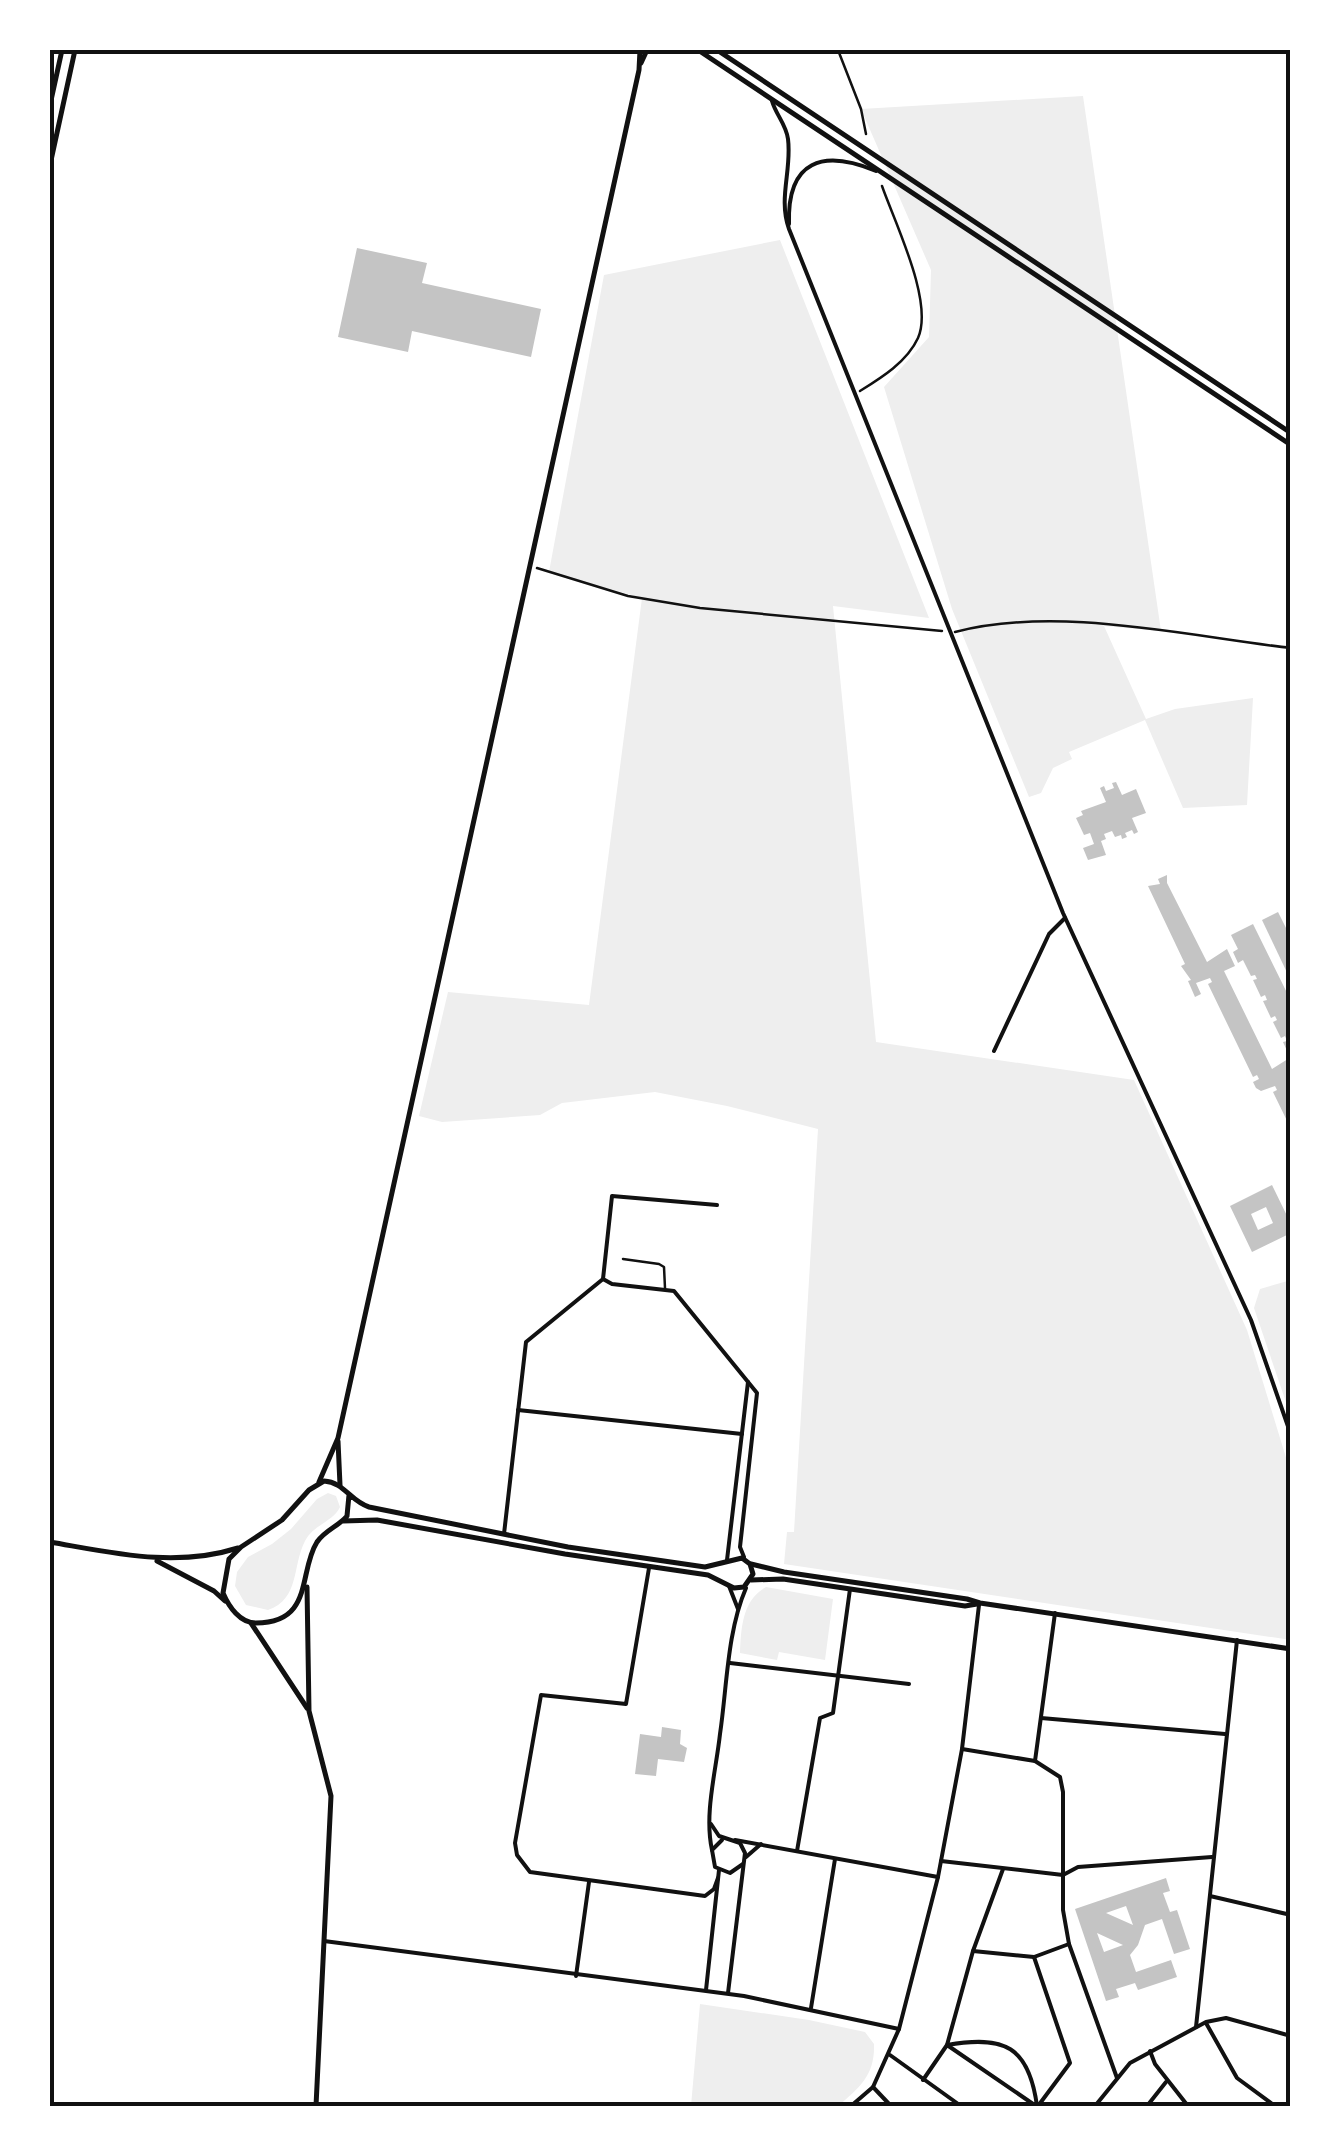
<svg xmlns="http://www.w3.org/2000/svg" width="1341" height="2156" viewBox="0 0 1341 2156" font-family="Lato,sans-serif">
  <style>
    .green { fill: #eee }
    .building { fill: #c4c4c4; fill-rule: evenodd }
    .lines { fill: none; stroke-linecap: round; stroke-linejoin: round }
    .path { stroke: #111; stroke-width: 2.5 }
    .pedestrian { stroke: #111; stroke-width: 2.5 }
    .minor { stroke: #111; stroke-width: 4 }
    .tertiary { stroke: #111; stroke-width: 5 }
    .secondary { stroke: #111; stroke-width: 5 }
    .neatline { fill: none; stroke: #111; stroke-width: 4 }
  </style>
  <rect width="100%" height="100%" fill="#fff"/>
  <g class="green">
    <polygon points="1083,96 1161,631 1104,626 1146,719 1175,709 1253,698 1247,805 1183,808 1145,720 1069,752 1072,759 1053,768 1041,793 1029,797 952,609 884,387 929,337 931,270 861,109"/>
    <polygon points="780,240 929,618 833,606 876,1042 1134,1080 1247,1330 1291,1474 1291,1640 784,1564 787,1532 794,1532 818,1129 727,1106 655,1092 562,1103 540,1115 442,1122 419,1116 448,992 589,1005 642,598 549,572 604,275"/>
    <polygon points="1291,1280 1291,1417 1254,1308 1260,1289"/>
    <path d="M328 1493 336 1496 340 1507C333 1522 314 1524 305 1541 292 1566 300 1599 268 1610L246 1605 235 1586 237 1572 248 1557 272 1544 291 1529 317 1499Z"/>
    <path d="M766 1587 833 1599 825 1660 779 1652 777 1660 740 1653C741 1629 742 1600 766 1587Z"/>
    <path d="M700 2004 809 2020 865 2032 874 2044C875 2075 860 2087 838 2106H691Z"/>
  </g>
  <g class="building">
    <polygon points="357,248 427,263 422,283 541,309 531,357 412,331 408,352 338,337"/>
    <polygon points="1116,782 1122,795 1136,789 1146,813 1132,818 1138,832 1134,834 1132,830 1125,833 1127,837 1122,839 1121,835 1115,837 1112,831 1104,834 1106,839 1101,841 1106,855 1088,860 1083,848 1094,844 1090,833 1084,835 1076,818 1083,815 1081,811 1106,802 1100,788 1104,786 1106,791 1114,788 1112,783"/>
    <polygon points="1167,875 1167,883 1207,962 1227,949 1235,966 1224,971 1272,1069 1291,1057 1291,1129 1273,1092 1277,1090 1275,1086 1261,1091 1256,1088 1253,1082 1259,1079 1257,1075 1253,1077 1208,984 1212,982 1210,978 1196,983 1201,994 1195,997 1188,981 1191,980 1181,966 1185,964 1148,886 1160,884 1158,879"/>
    <polygon points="1278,912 1291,938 1291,981 1262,920"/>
    <polygon points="1253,924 1291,1001 1291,1052 1288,1053 1283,1042 1287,1041 1285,1036 1281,1038 1273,1022 1277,1020 1275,1016 1271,1018 1263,1001 1267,1000 1265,995 1261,997 1253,980 1257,979 1255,975 1251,976 1243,960 1238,963 1233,952 1238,949 1231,935"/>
    <path d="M1272 1185 1291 1224V1233L1252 1252 1230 1206ZM1266 1207 1273 1223 1258 1230 1251 1214Z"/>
    <polygon points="662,1727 681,1730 680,1744 687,1748 684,1762 658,1759 656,1776 635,1774 640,1734 661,1737"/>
    <path d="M1166 1878 1170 1891 1163 1893 1170 1912 1177 1910 1190 1949 1174 1954 1162 1919 1145 1925 1138 1945 1130 1955 1136 1972 1171 1960 1177 1977 1138 1990 1135 1983 1116 1989 1119 1997 1106 2001 1075 1909ZM1126 1906 1133 1925 1106 1913ZM1097 1933 1123 1945 1104 1952Z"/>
  </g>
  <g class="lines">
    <g class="path">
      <polyline points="838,50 861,109 866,134"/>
      <path d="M860 391C881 378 907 362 918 338 934 302 895 223 882 186"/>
      <polyline points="537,568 628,596 700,608 942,631"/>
      <path d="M955 632C1058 605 1186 636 1291 648"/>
    </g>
    <polyline class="pedestrian" points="623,1259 659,1264 664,1267 665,1288"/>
    <g class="minor">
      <path d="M772 101C776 115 786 124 788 139 792 170 778 198 789 229L1063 913 1251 1320 1291 1435"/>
      <path d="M789 224C787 160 823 149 876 171"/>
      <polyline points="994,1051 1049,934 1065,918"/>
      <polyline points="603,1279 612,1284 674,1291 757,1393 740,1547 744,1557"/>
      <polyline points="518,1410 742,1434"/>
      <polyline points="504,1534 526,1342 603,1279 612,1196 717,1205"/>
      <polyline points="727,1560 748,1382"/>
      <polyline points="649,1568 626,1704 541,1695 515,1843 517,1855 530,1872 705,1896 714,1889 718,1878"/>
      <polyline points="729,1586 738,1609"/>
      <polyline points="730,1663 909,1684"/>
      <polyline points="1041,1718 1225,1734"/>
      <polyline points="962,1749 1035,1761 1060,1777 1063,1792 1063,1910 1069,1944 1117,2078"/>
      <polyline points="1035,1761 1055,1613"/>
      <polyline points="711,1824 719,1836 740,1843 745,1853 728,1993"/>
      <polyline points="722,1840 712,1850 715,1867 730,1873 743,1864"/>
      <polyline points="735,1840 938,1877"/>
      <path d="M712 1850C704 1814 716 1771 720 1734 727 1687 727 1632 746 1588"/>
      <polyline points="797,1851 820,1718 833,1713 850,1589"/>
      <polyline points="746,1857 761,1844"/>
      <polyline points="941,1861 1063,1875 1078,1867 1212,1857"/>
      <path d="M1003 1869 973 1951 947 2045C1004 2035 1029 2046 1037 2106"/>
      <polyline points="1210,1896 1291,1915"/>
      <polyline points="324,1941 744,1996 899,2029"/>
      <polyline points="973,1951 1034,1957 1069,1944"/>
      <polyline points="1034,1957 1070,2063 1038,2106"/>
      <polyline points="576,1976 589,1882"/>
      <polyline points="706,1990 719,1870"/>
      <polyline points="811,2008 835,1859"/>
      <polyline points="1206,2023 1237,2078 1275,2106"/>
      <polyline points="1196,2027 1237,1640"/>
      <polyline points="1150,2051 1155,2064 1188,2106"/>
      <polyline points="890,2055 961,2106"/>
      <polyline points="923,2080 947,2045 1036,2106"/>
      <polyline points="873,2087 891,2106"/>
      <polyline points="851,2106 873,2087 899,2029 938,1877 962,1749 979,1605"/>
      <polyline points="1095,2106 1130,2063 1206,2022 1226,2018 1291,2036"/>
      <polyline points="1147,2106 1166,2082"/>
    </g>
    <g class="tertiary">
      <polyline points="641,63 647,50"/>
      <polyline points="50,105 62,50"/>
      <polyline points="50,165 75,50"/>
      <polyline points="338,1441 340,1485"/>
      <polyline points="319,1482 338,1438 639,70 640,50"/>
      <path d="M343 1521 377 1520 565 1554 708 1575 734 1588 744 1587 753 1574 750 1564 742 1558 705 1567 568 1547 369 1507C350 1501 344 1482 324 1481L309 1490 282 1520 241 1547 229 1559 223 1593C229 1607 240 1623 256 1623 314 1623 298 1572 317 1542 325 1530 339 1526 347 1516L349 1495"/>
      <path d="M50 1542C114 1553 175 1568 238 1548"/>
      <polyline points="157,1561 214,1591 225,1601"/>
      <polyline points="751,1564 784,1572 967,1599 980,1603 1291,1649"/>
      <polyline points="751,1580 783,1579 965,1606 977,1604"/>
      <polyline points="307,1587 309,1711 331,1796 316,2106"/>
      <polyline points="251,1623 307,1708"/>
    </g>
    <g class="secondary">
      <polyline points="698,50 1291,445"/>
      <polyline points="717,50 1291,433"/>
    </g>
  </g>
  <rect width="1341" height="2156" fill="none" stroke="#ffffff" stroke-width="105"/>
  <rect x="52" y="52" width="1236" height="2052" class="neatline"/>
</svg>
